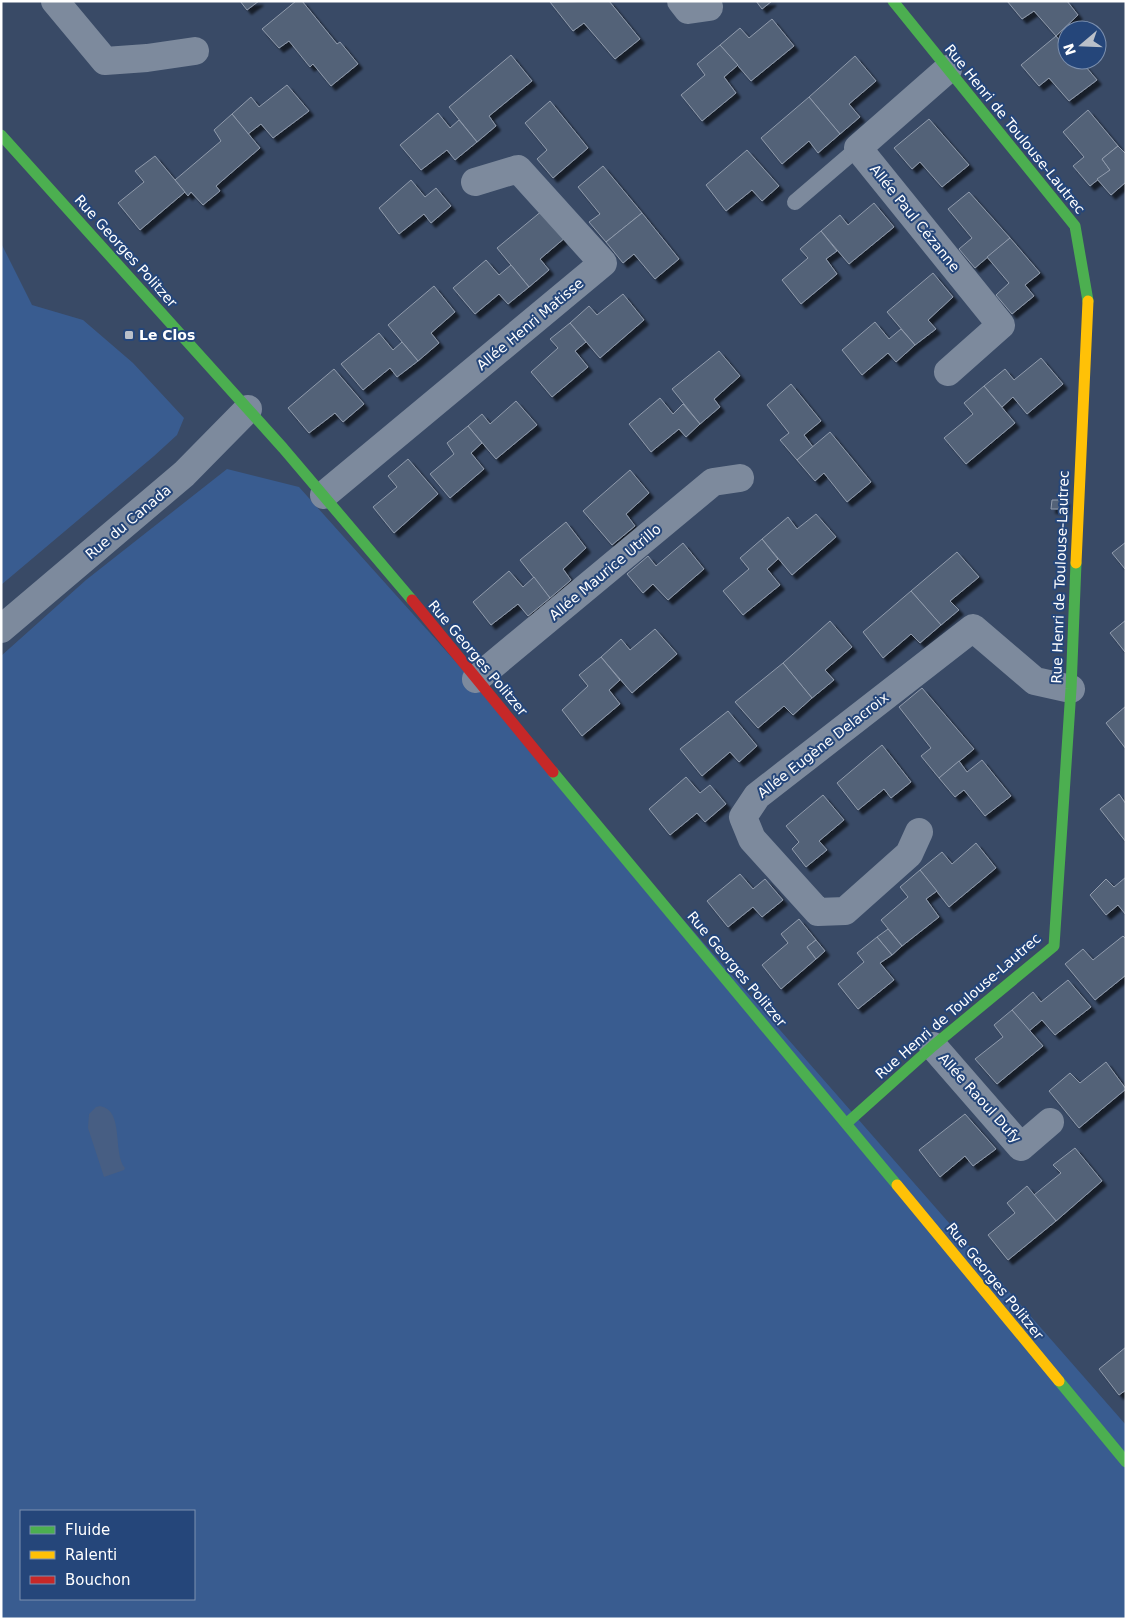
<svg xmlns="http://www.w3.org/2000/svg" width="1127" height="1620" viewBox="0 0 1127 1620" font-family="'DejaVu Sans',sans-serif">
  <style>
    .green { fill: #395c90; fill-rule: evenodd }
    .water { fill: #475e83 }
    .building { fill: #536278; stroke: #909bac; filter: url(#shadow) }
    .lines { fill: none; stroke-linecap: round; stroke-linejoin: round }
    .lane { stroke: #7d8a9d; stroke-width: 16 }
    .street { stroke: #7d8a9d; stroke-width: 28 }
    .fast { stroke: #4caf50; stroke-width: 11 }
    .slow { stroke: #ffc107; stroke-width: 11 }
    .jam { stroke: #c62828; stroke-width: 11 }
    .poi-dot { fill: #bac0c9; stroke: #25467a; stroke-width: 2 }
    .labels { text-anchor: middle; stroke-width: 4; stroke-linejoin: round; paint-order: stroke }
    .street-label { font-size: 14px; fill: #fff; stroke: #25467a }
    .poi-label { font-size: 14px; font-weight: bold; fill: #fff; stroke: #25467a; text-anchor: start }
  </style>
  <defs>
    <filter id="shadow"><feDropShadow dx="4.5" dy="4.5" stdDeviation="1" flood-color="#0009"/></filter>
  </defs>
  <rect width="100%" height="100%" fill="#394a66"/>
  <g class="green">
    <polygon points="1,243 32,305 83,320 133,363 184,418 177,435 154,456 1,585"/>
    <path d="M227 469 299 487 526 740 1126 1425V1619H1V656L86 580ZM21 1511H194V1599H21Z"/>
  </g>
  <path class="water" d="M100 1106C125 1110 112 1153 125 1168L124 1170 104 1177 88 1128 89 1114 96 1107Z"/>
  <g class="building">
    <polygon points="240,1 259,1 247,10"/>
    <polygon points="296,1 302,1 337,44 340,42 358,64 331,86 313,64 310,67 289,41 279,48 262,29"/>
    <polygon points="609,1 640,39 615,59 584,23 573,31 550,2"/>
    <polygon points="756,1 772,1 762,9"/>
    <polygon points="1007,1 1067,1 1078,15 1056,36 1034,11 1022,19"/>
    <polygon points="772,19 794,46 751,81 720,45 740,28 749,38"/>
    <polygon points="1056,36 1065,47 1067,45 1067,60 1080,60 1097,80 1069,101 1049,78 1039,86 1021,65"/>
    <polygon points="720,45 738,65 724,77 736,93 702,121 681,95 705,75 697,64"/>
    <polygon points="511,55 532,81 489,116 496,126 477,142 449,107"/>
    <polygon points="855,56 876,81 849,104 860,117 840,134 809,97"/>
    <polygon points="287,85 309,111 273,138 261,124 248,134 232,114 251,97 259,107"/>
    <polygon points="809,97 840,134 818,153 809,141 782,164 761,138"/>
    <polygon points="550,101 588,148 553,178 537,159 547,150 525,123"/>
    <polygon points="1088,110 1118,146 1102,159 1110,170 1090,186 1073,166 1084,157 1063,132"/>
    <polygon points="438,113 450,128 459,120 477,142 455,160 447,150 421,170 400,145"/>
    <polygon points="232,114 260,148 216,186 220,191 203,205 191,192 188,196 175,180 221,141 214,130"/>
    <polygon points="929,119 969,165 942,187 920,162 912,169 894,148"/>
    <polygon points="1118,146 1126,154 1126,182 1111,195 1097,179 1110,170 1102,159"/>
    <polygon points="747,150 779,186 762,201 752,190 726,211 706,185"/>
    <polygon points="155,156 185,192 140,230 118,203 144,182 135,171"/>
    <polygon points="603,166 642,213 606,242 589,222 600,214 578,187"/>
    <polygon points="411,180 425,197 436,188 451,206 431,223 424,214 399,234 379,208"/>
    <polygon points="969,192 1010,238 975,268 959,249 972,238 948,209"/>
    <polygon points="874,203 894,227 849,264 821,231 840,215 848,225"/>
    <polygon points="543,210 566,237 540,259 549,270 529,287 497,248"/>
    <polygon points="642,213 679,259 655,279 634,254 623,263 606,242"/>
    <polygon points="821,231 837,251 826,259 837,274 801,304 782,280 808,258 800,249"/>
    <polygon points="1010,238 1040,273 1025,285 1034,296 1012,314 996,295 1009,283 987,257"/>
    <polygon points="486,260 499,275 511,265 529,287 508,304 499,294 475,314 453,288"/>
    <polygon points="933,273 953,297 928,320 936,329 915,345 887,312"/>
    <polygon points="434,286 455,312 431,333 439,343 418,361 388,325"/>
    <polygon points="623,294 644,320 600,358 570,323 589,306 597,315"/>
    <polygon points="875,322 889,339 901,329 915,345 896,362 888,353 862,375 842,350"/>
    <polygon points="570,323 586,342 575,351 588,367 552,397 531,372 558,348 550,339"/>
    <polygon points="379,333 393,350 402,342 418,361 397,377 390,368 363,390 341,364"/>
    <polygon points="719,351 740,376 714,399 720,407 700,424 672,389"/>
    <polygon points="1041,358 1063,384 1027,414 1013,397 1002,407 984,386 1005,369 1014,380"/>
    <polygon points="334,369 364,404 343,422 335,413 309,433 288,408"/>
    <polygon points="791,384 821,421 804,435 813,447 797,460 780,440 789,433 767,405"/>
    <polygon points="984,386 1015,423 966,464 944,438 973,414 964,403"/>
    <polygon points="660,398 673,414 683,404 700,424 686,437 679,429 651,452 629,424"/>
    <polygon points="516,401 537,425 496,459 468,426 482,414 490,424"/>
    <polygon points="468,426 482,443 471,453 484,469 450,498 430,474 454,454 447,443"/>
    <polygon points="830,432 871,482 847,502 824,473 815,481 797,460"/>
    <polygon points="408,459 438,494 394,533 373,507 397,487 388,476"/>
    <polygon points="630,470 649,493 626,514 635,526 612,545 583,511"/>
    <polygon points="1052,500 1065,500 1064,509 1051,509"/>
    <polygon points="816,514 836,537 792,575 762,539 788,517 797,529"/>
    <polygon points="566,522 586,548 563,569 571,580 550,598 520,560"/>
    <polygon points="762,539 778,559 767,569 780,585 743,615 723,591 749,569 740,558"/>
    <polygon points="1126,542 1126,568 1125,569 1112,553"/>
    <polygon points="683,543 704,569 668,600 653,584 643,593 627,574 648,556 656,566"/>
    <polygon points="957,552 979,577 950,601 959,610 941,625 911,591"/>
    <polygon points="509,571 523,587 534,577 550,598 528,616 518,604 491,625 473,602"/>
    <polygon points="911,591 941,625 920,643 911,634 883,658 863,632"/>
    <polygon points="1126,620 1126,651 1125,652 1110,633"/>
    <polygon points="830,621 852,647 825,670 834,680 812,698 783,663"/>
    <polygon points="655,629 677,654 632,693 601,657 621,639 630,650"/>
    <polygon points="601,657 620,680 609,690 620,704 582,736 562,710 588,686 579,675"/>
    <polygon points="783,663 812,698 793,715 784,706 758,728 735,702"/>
    <polygon points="922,688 974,749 939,778 921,756 931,748 899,707"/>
    <polygon points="1126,706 1126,749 1106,723"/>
    <polygon points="728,711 757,746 739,762 730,752 702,776 680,749"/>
    <polygon points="882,745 911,782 891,798 884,789 858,810 837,783"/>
    <polygon points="982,760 1011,796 985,816 964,790 955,797 939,778 959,761 967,772"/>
    <polygon points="686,777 700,793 710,785 726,804 705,822 697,813 670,835 649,809"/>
    <polygon points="1119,794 1126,804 1126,842 1100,809"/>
    <polygon points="823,795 844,820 819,841 827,850 806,867 792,849 799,842 786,826"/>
    <polygon points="976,843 996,868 949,907 920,870 942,852 952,864"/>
    <polygon points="920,870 937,891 926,899 939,917 902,946 881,920 908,897 900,887"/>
    <polygon points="740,874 753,889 765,879 783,900 762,917 753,907 728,927 707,901"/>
    <polygon points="1126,877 1126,915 1118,905 1106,915 1090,895 1106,879 1114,887"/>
    <polygon points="799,919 816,940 807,947 816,959 781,989 762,965 788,943 781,934"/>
    <polygon points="888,929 902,946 892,955 877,937"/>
    <polygon points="1123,936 1126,939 1126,975 1095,1000 1065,964 1083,949 1093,960"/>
    <polygon points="877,937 892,955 880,963 894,980 858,1009 838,984 864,962 857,953"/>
    <polygon points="816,940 825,951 816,959 807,947"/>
    <polygon points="1068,980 1091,1007 1055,1035 1042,1020 1029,1031 1012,1010 1033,992 1041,1002"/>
    <polygon points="1012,1010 1043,1046 997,1084 975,1059 1003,1037 994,1025"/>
    <polygon points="1106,1062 1126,1089 1079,1128 1049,1091 1070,1073 1080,1083"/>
    <polygon points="965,1114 996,1149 973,1166 965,1156 940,1177 919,1150"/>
    <polygon points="1075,1148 1102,1181 1056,1221 1034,1195 1061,1173 1053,1165"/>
    <polygon points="1027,1186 1056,1221 1008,1260 988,1235 1015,1213 1007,1203"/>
    <polygon points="1126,1347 1126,1390 1119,1395 1099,1369"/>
  </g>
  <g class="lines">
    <polyline class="lane" points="795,202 858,148"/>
    <g class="street">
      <polyline points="55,1 105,61 147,58 195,51"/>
      <polyline points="681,1 688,10 709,7"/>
      <polyline points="948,69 858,148 1001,325 948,372"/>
      <polyline points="324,495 603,263 518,169 475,182"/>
      <polyline points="1,629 184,474 248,409"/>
      <polyline points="476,679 713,482 740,478"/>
      <polyline points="919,832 909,854 845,911 818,912 752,839 743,817 757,796 973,628 1035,681 1071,689"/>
      <polyline points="933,1046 1021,1147 1050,1122"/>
    </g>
    <g class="fast">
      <polyline points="893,1 1075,226 1088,301"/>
      <polyline points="1,135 283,448 412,600"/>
      <polyline points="553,772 897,1185"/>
      <polyline points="847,1123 933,1046 1054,946 1071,689 1076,563"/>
      <polyline points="1059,1381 1126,1462"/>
    </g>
    <g class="slow">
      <polyline points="1076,563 1088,301"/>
      <polyline points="897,1185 1059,1381"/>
    </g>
    <polyline class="jam" points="412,600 553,772"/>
  </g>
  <rect class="poi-dot" x="124" y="330" width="10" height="10" rx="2.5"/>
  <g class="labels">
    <g class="street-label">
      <text transform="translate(1015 129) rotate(51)" y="5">Rue Henri de Toulouse-Lautrec</text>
      <text transform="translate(915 218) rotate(51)" y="5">Allée Paul Cézanne</text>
      <text transform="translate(126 251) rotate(48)" y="5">Rue Georges Politzer</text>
      <text transform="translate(530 324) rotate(-40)" y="5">Allée Henri Matisse</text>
      <text transform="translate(128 522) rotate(-40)" y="5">Rue du Canada</text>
      <text transform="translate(605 572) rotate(-40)" y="5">Allée Maurice Utrillo</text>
      <text transform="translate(1060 577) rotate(-88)" y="5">Rue Henri de Toulouse-Lautrec</text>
      <text transform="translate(478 658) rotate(50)" y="5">Rue Georges Politzer</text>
      <text transform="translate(823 745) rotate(-38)" y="5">Allée Eugène Delacroix</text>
      <text transform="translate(737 969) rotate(50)" y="5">Rue Georges Politzer</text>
      <text transform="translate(958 1006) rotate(-41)" y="5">Rue Henri de Toulouse-Lautrec</text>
      <text transform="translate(980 1098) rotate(48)" y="5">Allée Raoul Dufy</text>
      <text transform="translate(995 1281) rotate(51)" y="5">Rue Georges Politzer</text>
    </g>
    <g class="poi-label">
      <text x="139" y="340">Le Clos</text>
    </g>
  </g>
  <rect width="1127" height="1620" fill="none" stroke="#ffffff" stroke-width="5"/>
  <rect x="20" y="1510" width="175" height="90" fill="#25467a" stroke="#7c90af"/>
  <rect x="30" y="1526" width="25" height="8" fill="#4caf50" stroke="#7c90af"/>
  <text x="65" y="1535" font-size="15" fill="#ffffff">Fluide</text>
  <rect x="30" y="1551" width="25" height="8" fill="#ffc107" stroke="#7c90af"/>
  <text x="65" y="1560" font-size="15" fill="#ffffff">Ralenti</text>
  <rect x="30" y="1576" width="25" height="8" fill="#c62828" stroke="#7c90af"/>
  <text x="65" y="1585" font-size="15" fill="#ffffff">Bouchon</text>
  <g transform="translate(1082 45) rotate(251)"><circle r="24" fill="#25467a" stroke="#7c90af"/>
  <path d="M0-4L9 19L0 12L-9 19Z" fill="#bac0c9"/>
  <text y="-8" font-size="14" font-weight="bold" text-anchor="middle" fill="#ffffff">N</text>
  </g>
</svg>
